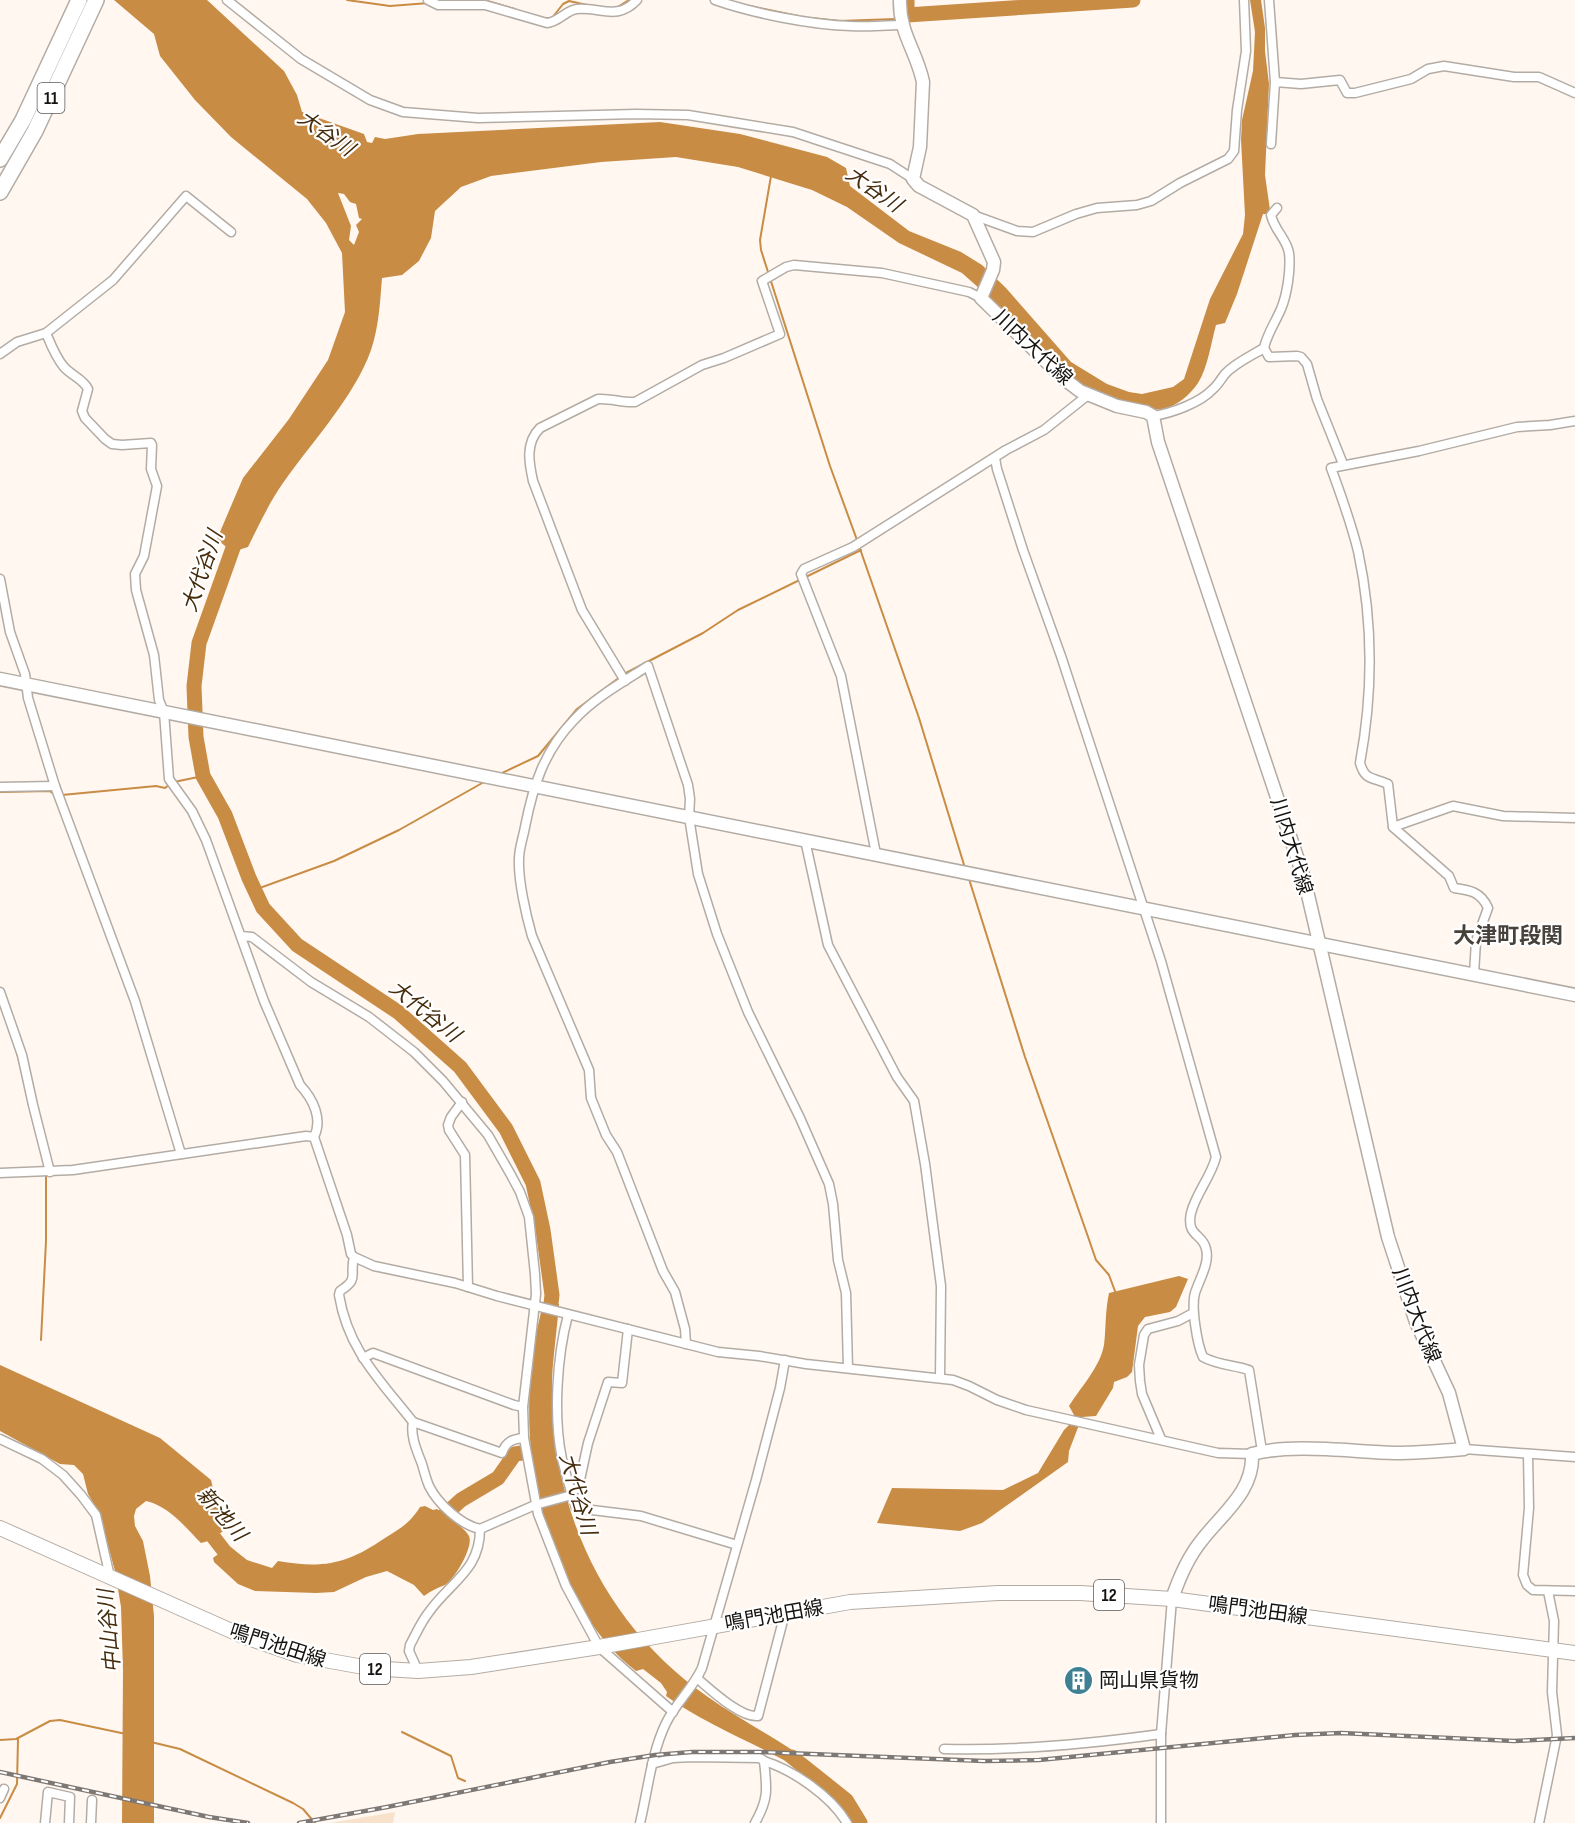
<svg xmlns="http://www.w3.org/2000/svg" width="1575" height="1823" viewBox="0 0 1575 1823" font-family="'Sofia Sans Condensed','Noto Sans JP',sans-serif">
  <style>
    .green { fill: #f8e2cc }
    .water { fill: #c88c45; fill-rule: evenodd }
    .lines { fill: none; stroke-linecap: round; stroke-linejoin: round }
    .stream { stroke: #c88c45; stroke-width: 2 }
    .river { stroke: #c88c45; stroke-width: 15 }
    .street-casing { stroke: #b3aca5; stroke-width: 11 }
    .secondary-casing { stroke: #b3aca5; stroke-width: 15 }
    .primary-casing { stroke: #b3aca5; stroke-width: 16 }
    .highway-casing { stroke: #b3aca5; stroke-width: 18 }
    .street { stroke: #fff; stroke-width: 8 }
    .secondary { stroke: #fff; stroke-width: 12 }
    .primary { stroke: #fff; stroke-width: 14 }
    .highway { stroke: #fff; stroke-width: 15 }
    .rail-casing { stroke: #7e7874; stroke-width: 4.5 }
    .rail { stroke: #fff; stroke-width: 2; stroke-dasharray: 7; stroke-linecap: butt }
    .labels { text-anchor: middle; stroke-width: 4.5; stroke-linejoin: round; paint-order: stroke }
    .shield { fill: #fff; stroke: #5c5a58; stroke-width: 1.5 }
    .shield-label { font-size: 18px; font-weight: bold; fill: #161311 }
    .street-label { font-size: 20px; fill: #161311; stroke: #fff }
    .poi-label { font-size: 20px; fill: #161311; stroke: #fff; text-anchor: start }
    .water-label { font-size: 21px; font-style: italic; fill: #452c0d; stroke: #fff }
    .quarter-label { font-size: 22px; font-weight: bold; fill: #47413b; stroke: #fff }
  </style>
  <rect width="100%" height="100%" fill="#fff7f0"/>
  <polygon class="green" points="395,1812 393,1823 330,1823"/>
  <g class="water">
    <path d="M114 0H207L284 71 297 95 302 112 364 134 367 142 372 143 375 137 385 139 418 134 660 122 740 134 827 157 846 168 850 186 909 231 961 252 982 265 1006 288 1071 362 1107 384 1129 392 1142 394 1173 387 1184 379 1210 299 1243 234 1245 215 1241 140 1242 120 1253 71 1255 32 1250 0H1261L1265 28V51L1269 84 1265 175 1270 210 1269 214H1263L1237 294 1225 323 1216 325C1211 343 1208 367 1198 383 1190 395 1176 407 1162 409 1135 413 1093 392 1071 378L980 289 962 273 899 243 847 207 812 190 738 167 676 157 601 162 491 176 461 187 435 211 431 238 419 261 402 275 382 278C380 302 379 326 371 350 355 396 311 443 283 483 269 503 259 525 248 547L232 552 217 539 243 478 289 419 328 360 345 312 342 253 326 223 307 199 231 137 195 100 160 56 154 34ZM338 193 344 194 350 202 356 204 359 218 362 219 356 225 359 232 354 245 349 240 351 226Z"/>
    <path d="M1179 1276 1188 1279 1176 1307 1170 1312 1145 1317 1138 1326 1132 1372 1127 1377 1114 1382 1113 1388 1096 1416 1082 1417 1069 1451 1068 1462 982 1523 960 1531 877 1523 892 1488 1003 1490 1038 1473 1064 1430 1069 1425 1074 1415 1069 1406C1081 1387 1100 1367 1104 1345 1106 1328 1105 1312 1109 1293Z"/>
    <path d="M544 1301 559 1304C557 1330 553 1356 552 1381 550 1508 603 1624 708 1697 742 1721 778 1739 811 1763L804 1772C759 1744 709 1727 666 1696L667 1692 661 1683 643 1669 636 1671C601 1644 580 1609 563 1569 555 1550 547 1532 542 1513 524 1445 525 1368 544 1301Z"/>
    <path d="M0 1365 160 1438 211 1480 223 1531 212 1540 201 1543C185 1527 169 1506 146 1501L136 1509 134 1516 135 1526 143 1541 150 1576 154 1616V1823H122L123 1670 121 1607 115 1571 99 1513 88 1494 83 1474 74 1465 60 1464 0 1431Z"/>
    <path d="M425 1506 433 1510 437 1509C445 1515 465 1528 469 1536 474 1547 454 1580 445 1585 437 1588 431 1591 424 1596L414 1585 387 1571 366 1577 334 1592 316 1593 255 1591 238 1584 214 1562 213 1558 229 1546 247 1560 272 1568 278 1561C324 1569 347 1564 385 1538 401 1528 410 1523 420 1507Z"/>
  </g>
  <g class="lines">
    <g class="stream">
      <polyline points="347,0 390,6 429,3"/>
      <polyline points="484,0 515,9"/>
      <polyline points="745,5 798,16"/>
      <polyline points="616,8 629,0"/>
      <polyline points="543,18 552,18 563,4 569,1 587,5"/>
      <polyline points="812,18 839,21 896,19"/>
      <polyline points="771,176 760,240 761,250 830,466 857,540"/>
      <polyline points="859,546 919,718 965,868"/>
      <polyline points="624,674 703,633 738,610 861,550"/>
      <polyline points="500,774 538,756 577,709 620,677"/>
      <polyline points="174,782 203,776"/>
      <polyline points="0,792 50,791 56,796"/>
      <polyline points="62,795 156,786 165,788 169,785"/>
      <polyline points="969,879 1025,1057 1086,1231 1096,1260 1109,1275 1116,1294"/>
      <polyline points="254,890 334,861 399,830 484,782"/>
      <polyline points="16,1050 21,1068"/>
      <polyline points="41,1340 46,1241 46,1172"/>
      <polyline points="402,1732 451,1756 458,1778 465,1781"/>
      <polyline points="0,1740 16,1739 50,1721 60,1720 126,1734"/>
      <polyline points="151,1742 180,1749 293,1803 303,1809 315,1823"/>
      <polyline points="0,1818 17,1784 18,1739"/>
    </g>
    <g class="river">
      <polyline points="907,0 907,15 1133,0"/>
      <polyline points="238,534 199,643 194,686 196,737 203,776 225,815 249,878 263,908 297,945 398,1012 460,1067 506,1129 533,1183 543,1230 552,1295 549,1321"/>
      <polyline points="438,1521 461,1500 498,1478 515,1454 542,1450"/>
      <polyline points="204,1525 225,1552 239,1564"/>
      <polyline points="792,1757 846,1800 860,1823"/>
    </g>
    <defs>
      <g id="street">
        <polyline points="227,0 301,59 370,100 403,112 478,118 636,114 688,115 793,132 890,164 913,179"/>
        <path d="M428 0 438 5H485L547 23C559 22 566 10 577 9 601 7 617 21 637 0"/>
        <path d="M715 0C752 13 811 25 851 26 867 27 885 25 902 25"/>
        <polyline points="1269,0 1275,82"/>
        <polyline points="1271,144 1275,82 1301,84 1340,80 1347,93 1355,93 1411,79 1428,69 1444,66 1514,77 1539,77 1575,93"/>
        <path d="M1277 208 1271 215C1274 230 1287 239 1289 253 1291 269 1287 295 1281 309 1275 323 1267 334 1264 348L1269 357 1297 356 1301 357 1307 364 1317 399 1343 464"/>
        <polyline points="973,215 1017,231 1033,232 1076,214 1097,208 1137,205 1151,201 1180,183 1228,159 1234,151 1237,110 1246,51 1244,0"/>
        <path d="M46 333C51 345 56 358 64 367 71 375 84 380 88 389L82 411 85 418 105 439 112 444 122 445 151 443 152 445 151 469 157 486 144 556 135 574 136 590 154 655 159 700 164 712 169 779 192 811 206 840 264 1001 300 1085C313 1099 323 1119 314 1137"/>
        <polyline points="0,354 17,342 46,333 113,280 186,196 231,232"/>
        <path d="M1153 416C1172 413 1200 403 1213 389 1218 385 1221 379 1225 374 1235 363 1251 356 1264 348"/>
        <path d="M995 458 997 469 1023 550 1061 656 1161 961 1216 1157C1211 1177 1196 1193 1191 1213 1186 1237 1203 1233 1206 1249 1210 1263 1199 1280 1195 1293 1191 1307 1197 1344 1203 1357 1217 1365 1234 1365 1249 1370L1262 1451"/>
        <polyline points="0,579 10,632 25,674 28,698 55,786 135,1001 181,1154"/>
        <path d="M625 681 582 610 533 481C529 463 525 443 540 428L598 399C611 398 622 403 635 402L702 365 724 358 780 334 762 281 786 267 794 265 882 273 969 292 981 298"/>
        <polyline points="0,787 55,786"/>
        <polyline points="1393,827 1453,806 1503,816 1575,818"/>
        <polyline points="805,840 828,945 897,1077 914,1101 925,1164 941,1286 940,1378"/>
        <polyline points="876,854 841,676 801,574 804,569 853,547 1006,450 1044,430 1088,395"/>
        <polyline points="241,936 252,937 311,982 369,1017 414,1052 443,1081 488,1135 511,1175 520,1192 529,1217 535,1274 536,1294 523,1407 524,1438 538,1514 566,1586 599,1647 673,1712"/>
        <path d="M1474 974 1476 941 1488 908C1481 892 1470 890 1454 888L1449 876 1393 827 1388 784C1373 777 1365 781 1360 763 1373 693 1373 621 1358 551 1351 523 1341 495 1331 468L1419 451 1517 427 1550 425 1575 421"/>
        <polyline points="0,992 22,1055 33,1105 50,1172"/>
        <polyline points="462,1102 451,1117 448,1125 449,1130 465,1155 468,1287"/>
        <polyline points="0,1173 73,1170 306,1136 314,1137 347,1235 351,1254 354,1257 374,1266 455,1283 497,1296 718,1352 759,1356 806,1364 953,1380 969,1386 997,1400 1026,1410 1218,1453 1252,1454"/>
        <path d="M354 1257C349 1276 360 1278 340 1291L339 1295C348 1350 380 1380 413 1422 410 1436 417 1451 422 1464 424 1471 426 1479 429 1486 438 1504 461 1525 480 1529L535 1505 572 1495"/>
        <path d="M568 1315C557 1356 553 1416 562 1459 566 1475 571 1492 576 1508L641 1516 737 1545"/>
        <path d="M686 1344 685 1329 675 1292 663 1271 617 1152 606 1135 591 1098 589 1070 532 936C526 915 518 880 519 859 519 848 523 838 525 827 533 786 544 751 574 720 594 698 623 682 648 666L688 785 690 799 689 817 698 874 717 934 748 1012 800 1118 829 1184 833 1204 838 1260 846 1293 848 1368"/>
        <polyline points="363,1358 373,1353 514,1405 523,1407"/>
        <path d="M413 1422 502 1453C506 1441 513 1439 524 1438"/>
        <polyline points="0,1439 42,1459 63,1475 81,1495 96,1515 110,1577"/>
        <polyline points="1161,1439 1142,1394 1140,1381 1139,1365 1144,1335 1148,1329 1178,1321 1193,1313"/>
        <polyline points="1464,1449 1575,1457"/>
        <polyline points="1528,1454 1529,1508 1523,1575 1527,1585 1533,1590 1575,1591"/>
        <polyline points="571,1489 578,1489 588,1443 608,1382 622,1383 628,1329"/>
        <path d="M418 1671 409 1651 410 1645C416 1634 421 1622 429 1612 450 1582 480 1571 480 1529"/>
        <path d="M699 1680C712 1691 741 1718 758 1716L785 1613"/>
        <path d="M944 1749C1017 1751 1089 1744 1161 1734"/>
        <path d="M764 1761C793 1770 831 1796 847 1823"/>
        <path d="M652 1764 673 1758 692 1757 760 1758 764 1761C767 1789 769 1798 755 1823"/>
        <polyline points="0,1798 4,1789"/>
        <polyline points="45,1823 48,1792 70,1797 69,1823"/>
        <polyline points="91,1823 92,1800"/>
        <path d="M640 1823C648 1790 651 1754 666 1723 676 1703 693 1688 702 1668L756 1480 780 1388 785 1360"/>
        <polyline points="1161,1823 1161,1734 1172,1599"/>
        <polyline points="1539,1823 1557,1735 1552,1692 1554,1621 1548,1591"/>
      </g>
      <g id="secondary">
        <path d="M900 0C899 33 917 52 923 82L920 147 913 179 919 186 973 215 994 262 993 270 981 298 1063 378 1080 391 1117 406 1146 412 1153 416 1158 442 1304 878 1388 1237 1416 1322 1449 1393 1464 1449C1441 1451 1418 1453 1395 1453 1352 1452 1294 1443 1252 1454 1254 1491 1223 1513 1202 1540 1188 1557 1179 1578 1172 1599"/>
        <polyline points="0,679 1575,995"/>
      </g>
      <polyline id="primary" points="0,1528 245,1637 297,1655 369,1668 418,1671 471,1667 599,1647 850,1602 998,1593 1080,1593 1172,1599 1575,1653"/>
      <g id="highway">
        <polyline points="0,159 23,120 79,0"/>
        <polyline points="0,192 35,131 96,0"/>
      </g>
    </defs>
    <use href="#street" class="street-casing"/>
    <use href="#secondary" class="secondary-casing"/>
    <use href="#primary" class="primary-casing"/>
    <use href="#highway" class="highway-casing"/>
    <use href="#street" class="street"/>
    <use href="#secondary" class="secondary"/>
    <use href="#primary" class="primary"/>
    <use href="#highway" class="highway"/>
    <defs>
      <g id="rail">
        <polyline points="0,1772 209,1817 248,1823"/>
        <polyline points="299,1823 387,1807 610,1762 655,1755 692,1752 760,1752 984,1761 1039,1760 1295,1735 1341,1733 1514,1741 1575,1738"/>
      </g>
    </defs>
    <use href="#rail" class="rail-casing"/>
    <use href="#rail" class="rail"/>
  </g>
  <defs>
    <symbol id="building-disc" viewBox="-11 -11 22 22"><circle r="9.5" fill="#3f8193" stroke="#fff"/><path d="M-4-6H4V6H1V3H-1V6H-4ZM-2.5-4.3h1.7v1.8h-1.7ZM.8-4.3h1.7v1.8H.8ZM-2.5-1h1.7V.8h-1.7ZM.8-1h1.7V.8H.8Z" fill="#fff"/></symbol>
  </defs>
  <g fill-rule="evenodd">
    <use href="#building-disc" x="1062" y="1664" width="33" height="33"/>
  </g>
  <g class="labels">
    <g class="shield">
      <rect x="37.5" y="83" width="27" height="30" rx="4.5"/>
      <rect x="1094" y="1580" width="30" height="30" rx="4.5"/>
      <rect x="360" y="1654" width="30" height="30" rx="4.5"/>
    </g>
    <g class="shield-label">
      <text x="51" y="104">11</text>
      <text x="1109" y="1601">12</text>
      <text x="375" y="1675">12</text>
    </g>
    <g class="street-label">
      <text transform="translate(1033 347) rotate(43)" y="7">川内大代線</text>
      <text transform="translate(1292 846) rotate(73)" y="7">川内大代線</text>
      <text transform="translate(1417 1315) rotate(69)" y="7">川内大代線</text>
      <text transform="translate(1258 1610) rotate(8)" y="7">鳴門池田線</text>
      <text transform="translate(774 1615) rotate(-10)" y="7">鳴門池田線</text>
      <text transform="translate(278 1645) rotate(18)" y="7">鳴門池田線</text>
    </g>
    <g class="poi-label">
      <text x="1099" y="1687">岡山県貨物</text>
    </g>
    <g class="water-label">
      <text transform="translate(326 133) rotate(35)" y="7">大谷川</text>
      <text transform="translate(874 189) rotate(35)" y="7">大谷川</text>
      <text transform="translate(202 571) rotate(-71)" y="7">大代谷川</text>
      <text transform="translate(425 1011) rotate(39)" y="7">大代谷川</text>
      <text transform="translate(578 1494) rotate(74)" y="7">大代谷川</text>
      <text transform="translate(222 1514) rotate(49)" y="7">新池川</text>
      <text transform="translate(109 1631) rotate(-95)" y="7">中山谷川</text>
    </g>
    <g class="quarter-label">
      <text x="1508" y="943">大津町段関</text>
    </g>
  </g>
</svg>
